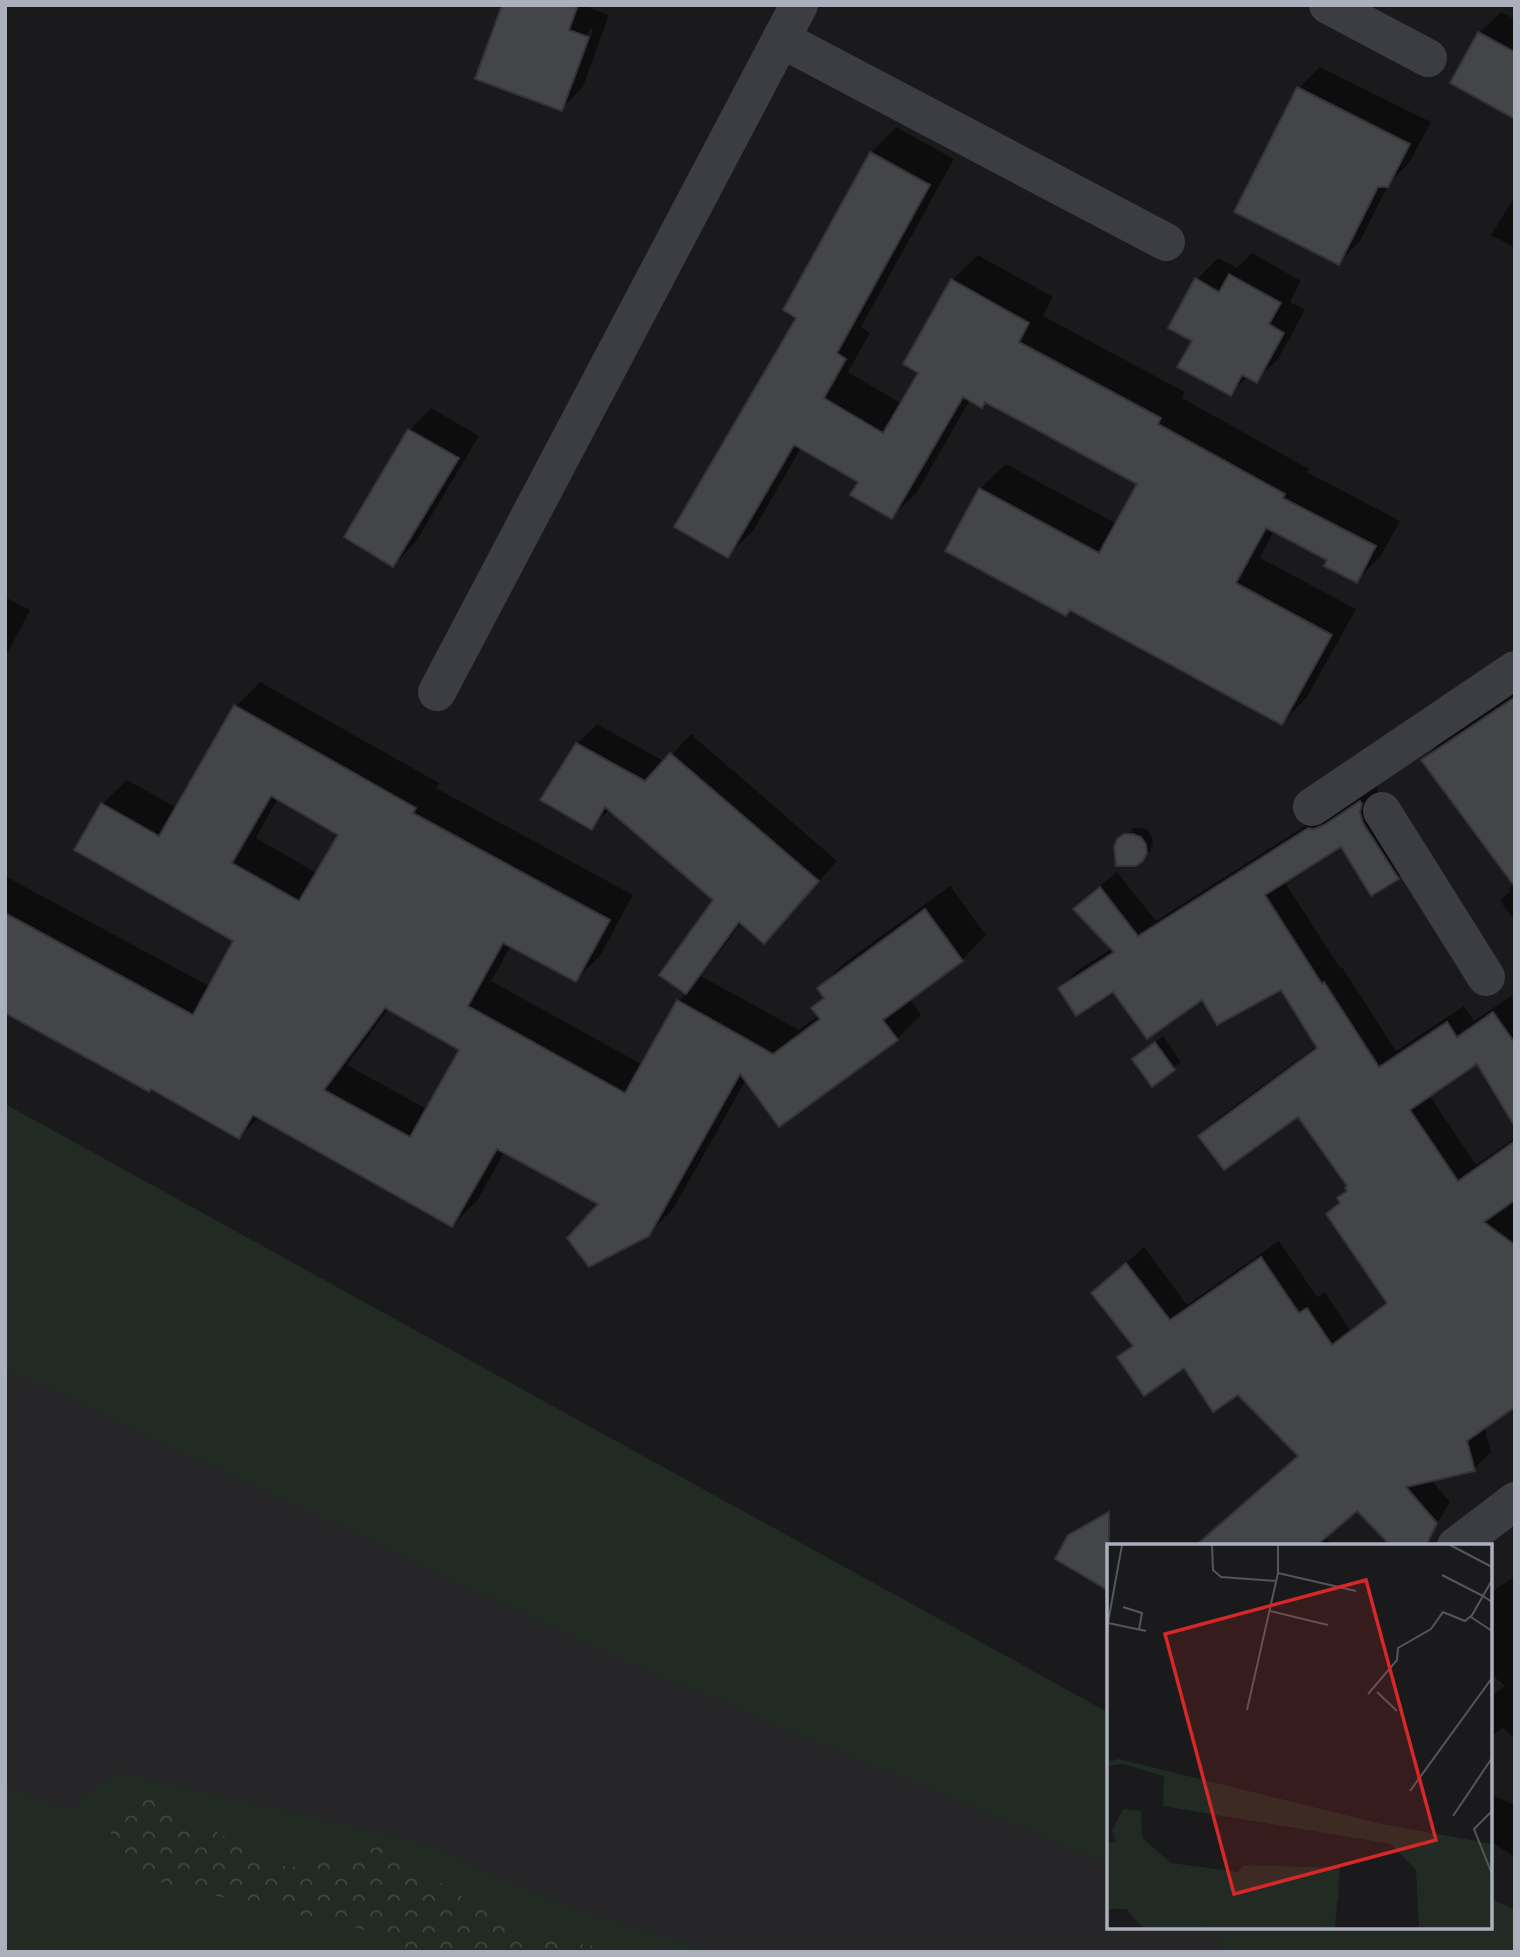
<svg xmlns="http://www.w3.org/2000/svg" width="1520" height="1957" viewBox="0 0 1520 1957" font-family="'PT Sans Narrow',sans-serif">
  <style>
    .built { fill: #262629 }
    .grass { fill: #212b23 }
    .forest { fill: url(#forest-crowns) }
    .shadow { fill: #0007; fill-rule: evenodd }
    .building { fill: #444549; stroke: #343438; stroke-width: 2; fill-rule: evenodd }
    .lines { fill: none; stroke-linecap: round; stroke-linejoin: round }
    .minor { stroke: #3c3d43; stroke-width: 38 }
    .inset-road { fill: none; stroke: #54565c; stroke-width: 2 }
    .view { fill: #d62828; fill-opacity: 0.15; stroke: #d62828; stroke-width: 3.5 }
    .inset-edge { fill: none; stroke: #acb0bc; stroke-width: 3.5 }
  </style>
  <defs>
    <pattern id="forest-crowns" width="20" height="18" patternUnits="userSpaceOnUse" patternTransform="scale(1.75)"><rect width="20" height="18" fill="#212b23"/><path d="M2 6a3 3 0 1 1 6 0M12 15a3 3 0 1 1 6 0" fill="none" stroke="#3f4741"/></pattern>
  </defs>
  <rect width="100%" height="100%" fill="#1a1a1c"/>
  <polygon class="built" points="5,1104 1109,1713 1109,1927 1490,1927 1490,1898 1515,1910 1515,1952 5,1952"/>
  <g class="grass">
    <polygon points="5,1104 1109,1713 1109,1864 625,1661 5,1368"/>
    <polygon points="115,1772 416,1841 570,1908 718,1952 5,1952 5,1787 71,1810"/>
    <polygon points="1490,1898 1515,1910 1515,1952 1225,1952 1211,1927 1490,1927"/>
  </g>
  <polygon class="forest" points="148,1798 288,1868 381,1846 528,1938 644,1952 404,1952 371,1931 259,1906 138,1877 108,1828"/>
  <g class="shadow">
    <path d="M503 5H591L590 8 609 15 583 87 561 109ZM590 28 593 30 573 85H569Z"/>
    <polygon points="1501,12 1515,19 1515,117 1479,33"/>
    <polygon points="1320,67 1431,122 1409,163 1389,183 1360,241 1338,263 1299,88"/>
    <polygon points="896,127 954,159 861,327 870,333 848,372 902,404 920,372 952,280 978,255 1053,297 1043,316 1185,392 1182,398 1309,469 1307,472 1400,521 1381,556 1356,581 1330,559 1274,531 1260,558 1356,609 1307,697 1282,723 1071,609 1066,614 980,489 1006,464 1117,524 1139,483 986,401 970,400 917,492 892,517 860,482 801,448 753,531 727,556 799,317 871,153"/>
    <polygon points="1515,196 1515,248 1491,235"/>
    <polygon points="1252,253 1301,281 1290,302 1305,310 1278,359 1256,381 1248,376 1230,394 1194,340 1196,280 1218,258 1237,268"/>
    <polygon points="431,408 479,436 415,543 393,565 410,430"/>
    <polygon points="5,597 30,610 5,658"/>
    <path d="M260 682 439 783 436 788 633 895 600 956 576 980 511 946 491 981 643 1065 678 1002 687 993 661 975 716 900 610 809 592 827 577 744 597 724 665 762 691 734 837 861 784 921 742 922 701 976 799 1030 819 1015 813 1008 825 997 819 988 843 964 950 886 986 935 962 960 909 998 921 1015 897 1039 746 1080 673 1209 648 1234 601 1204 505 1151 477 1201 452 1225 259 1117 239 1137 152 1087 5 1011V876L211 987 235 940 102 804 127 780 177 808 236 706ZM278 798 340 834 317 873 256 838ZM389 1008 461 1049 427 1109 347 1065Z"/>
    <polygon points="1515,693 1515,921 1500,901 1510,891 1508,889 1515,883 1423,760 1440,743"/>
    <polygon points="1378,785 1377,794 1415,861 1398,878 1341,844 1284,881 1340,968 1342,967 1396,1051 1464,1006 1474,1021 1511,996 1515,1001 1515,1124 1478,1061 1429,1095 1476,1165 1515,1138 1515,1405 1484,1426 1491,1452 1474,1469 1431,1480 1450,1502 1425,1544 1357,1508 1324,1536 1332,1546 1195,1546 1299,1455 1238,1393 1184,1366 1119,1357 1133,1343 1093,1293 1144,1247 1187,1305 1279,1241 1317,1297 1325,1292 1350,1330 1388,1300 1328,1214 1341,1202 1339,1199 1348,1190 1350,1186 1299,1114 1200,1136 1217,1119 1318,1045 1281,987 1203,997 1114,990 1060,988 1077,971 1113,948 1075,909 1092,892 1117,872 1156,921 1327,812"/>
    <polygon points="1133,828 1141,828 1148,830 1152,837 1153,844 1149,852 1142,859 1122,838 1132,831 1131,829"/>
    <polygon points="1163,1036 1181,1062 1152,1084 1134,1059"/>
    <polygon points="1515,1576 1515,1739 1503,1728 1490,1737 1490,1697 1505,1686 1490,1673 1490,1593"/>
    <polygon points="1490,1794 1515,1805 1515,1857 1490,1841"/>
  </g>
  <g class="building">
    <polygon points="502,5 578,5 569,30 589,37 562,111 475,79"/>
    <polygon points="1478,32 1515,52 1515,119 1450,83"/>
    <polygon points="1297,87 1410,144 1388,187 1378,187 1339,265 1234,212"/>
    <polygon points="870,152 930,185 837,353 846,359 824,398 883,433 918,373 903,364 951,279 1029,323 1019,342 1161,418 1158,424 1285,494 1283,498 1376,546 1357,583 1324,566 1327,560 1266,528 1236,583 1332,635 1282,725 1070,610 1066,616 945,551 979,488 1099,553 1137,484 985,402 982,408 963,397 892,519 850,495 858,482 794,445 728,558 674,527 796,318 783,310"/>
    <polygon points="1229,274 1281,303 1269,324 1284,333 1257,383 1242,375 1231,396 1177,367 1192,341 1168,328 1195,278 1219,292"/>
    <polygon points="408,429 459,458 393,567 344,537"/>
    <polygon points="1515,697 1515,887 1421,760"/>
    <path d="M234 705 416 808 413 813 610 920 576 982 503 943 468 1006 625 1093 677 1000 773 1054 820 1019 811 1008 824 998 817 988 925 909 963 961 883 1020 898 1040 779 1127 740 1074 649 1236 589 1267 567 1238 598 1204 497 1149 452 1227 253 1115 239 1139 151 1089 149 1092 5 1013V913L193 1015 233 941 74 850 101 803 159 836ZM271 796 338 835 299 901 232 863ZM385 1008 459 1050 410 1137 324 1090Z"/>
    <polygon points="576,743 645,781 670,753 819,881 764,944 739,922 686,994 659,975 713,900 605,807 592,830 540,800"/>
    <polygon points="1360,801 1362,804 1360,812 1363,823 1399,879 1371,896 1341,847 1265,895 1322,984 1324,982 1379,1067 1447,1022 1457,1037 1493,1012 1515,1043 1515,1127 1477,1064 1410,1110 1458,1181 1515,1141 1515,1200 1484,1222 1515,1245 1515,1407 1467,1441 1475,1471 1406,1487 1437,1523 1426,1546 1391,1546 1357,1511 1316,1546 1195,1546 1298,1456 1238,1395 1213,1412 1184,1368 1144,1396 1117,1357 1133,1346 1091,1293 1126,1263 1170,1320 1261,1257 1299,1313 1307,1308 1332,1345 1387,1303 1326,1214 1340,1203 1337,1198 1347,1191 1345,1188 1347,1186 1298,1117 1224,1170 1198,1136 1317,1048 1281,990 1217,1025 1202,1000 1147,1039 1113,992 1076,1016 1058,988 1114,952 1073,909 1100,887 1138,936 1308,828 1314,829 1324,825"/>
    <polygon points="1124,834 1133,834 1141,837 1146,844 1147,853 1143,861 1136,866 1116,866 1114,847 1117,839"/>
    <polygon points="1155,1042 1175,1070 1152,1087 1132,1059"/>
    <polygon points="1109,1512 1109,1591 1055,1559 1068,1535"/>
  </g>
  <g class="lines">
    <g class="minor">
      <polyline points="1328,5 1428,58"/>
      <polyline points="781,39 1166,242"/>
      <polyline points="437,692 799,5"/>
      <polyline points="1312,807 1515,670"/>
      <polyline points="1382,811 1486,977"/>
      <polyline points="1456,1546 1515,1501"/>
    </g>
  </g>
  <g transform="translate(1107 1544)">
    <rect width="385" height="385" fill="#1a1a1c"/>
    <path d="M12 215 275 280 385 300V384H312L309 326 284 300 56 262 57 232 16 220 0 222V218ZM16 265 34 267 35 294 64 319 131 328 136 321 233 324 228 384H36L19 365H0V300L9 297 5 287Z" fill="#212b23"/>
    <path d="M17 268H33L32 298 60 316 40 326V359L54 371 122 384 42 383 28 349 35 317 0 310V302L12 298 7 288ZM174 322 197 329 221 325 232 350 226 384H219L226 356 217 350 213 335 143 334 137 329 141 324 162 328Z" fill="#212b23"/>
    <path class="inset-road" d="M105 1 106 26 114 33 170 37M343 1 385 23M171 29 249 47M335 31 376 52 364 73 385 87M385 36 376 52 385 58M16 63 35 69 32 86M163 67 221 81M1 79 39 87M0 84 15 1M270 148 290 167M261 150 290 116 291 104 324 85 336 68 358 77 364 72M140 166 171 29V1M303 247 385 134M385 267 367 285 385 330M346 272 385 214"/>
    <path class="view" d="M259 36 329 296 127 350 58 90Z"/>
    <rect width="385" height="385" class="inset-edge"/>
  </g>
  <rect width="1520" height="1957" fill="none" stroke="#acb0bc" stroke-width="14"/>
</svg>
